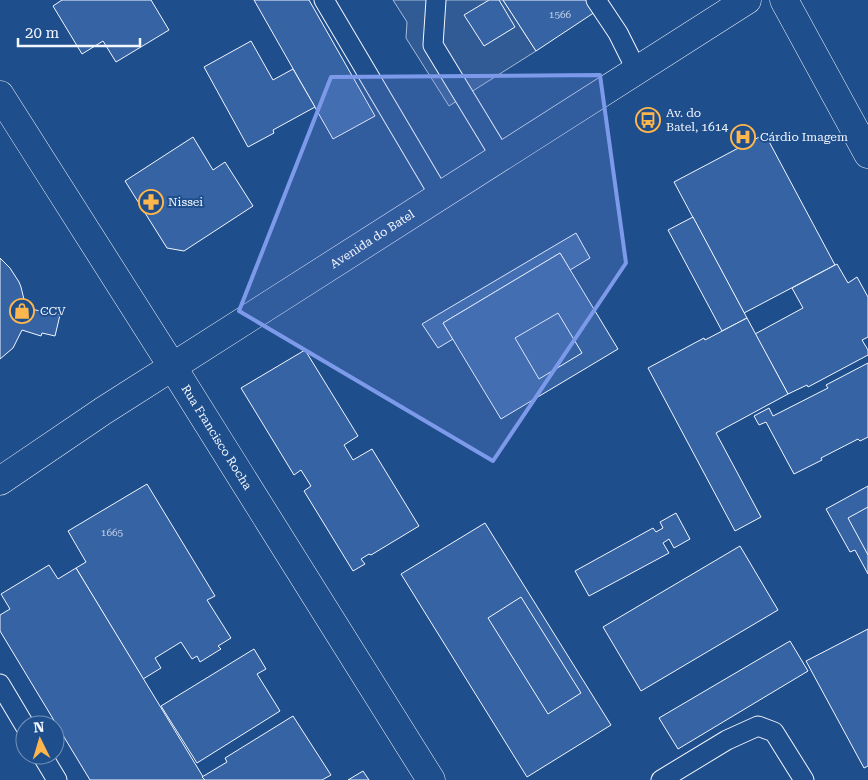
<svg xmlns="http://www.w3.org/2000/svg" width="868" height="780" viewBox="0 0 868 780" font-family="'Roboto Serif',serif">
  <style>
    .parking { fill: #305b95; stroke: #a8bbd7 }
    .building { fill: #3563a3; stroke: #f2f6ff }
    .lines { fill: none; stroke-linecap: round; stroke-linejoin: round }
    .service-casing { stroke: #f2f6ff; stroke-width: 21 }
    .minor-casing { stroke: #f2f6ff; stroke-width: 29 }
    .secondary-casing { stroke: #f2f6ff; stroke-width: 29 }
    .service { stroke: #1f4e8c; stroke-width: 19 }
    .minor { stroke: #1f4e8c; stroke-width: 28 }
    .secondary { stroke: #1f4e8c; stroke-width: 28 }
    .marked { fill: #7d9aea; fill-opacity: 0.2; stroke: #7d9aea; stroke-width: 4; stroke-linejoin: round }
    .labels { text-anchor: middle; stroke-width: 4; stroke-linejoin: round; paint-order: stroke }
    .number-label { font-size: 10px; fill: #c3d1e8 }
    .poi-label { font-size: 12px; fill: #f2f6ff; stroke: #1f4e8c; text-anchor: start }
    .street-label { font-size: 12px; fill: #f2f6ff; stroke: #1f4e8c }
  </style>
  <rect width="100%" height="100%" fill="#1f4e8c"/>
  <polygon class="parking" points="393,0 503,0 536,51 449,106 406,38 407,22"/>
  <g class="building">
    <polygon points="62,0 151,0 169,30 116,62 103,41 82,54 53,6"/>
    <polygon points="254,0 309,0 375,116 333,139"/>
    <polygon points="489,0 499,0 515,27 484,46 464,15"/>
    <polygon points="503,0 586,0 595,12 536,51"/>
    <polygon points="251,41 273,80 293,69 315,107 273,130 274,133 248,147 204,67"/>
    <polygon points="765,134 835,265 744,313 674,182"/>
    <polygon points="193,137 213,170 225,162 253,206 184,251 167,248 125,181"/>
    <polygon points="693,217 747,318 722,331 668,230"/>
    <polygon points="576,233 590,258 570,270 560,253 443,323 453,339 438,348 422,324"/>
    <polygon points="560,253 618,349 501,419 443,323"/>
    <polygon points="0,258 10,268 19,282 21,287 26,308 60,315 55,336 42,333 41,336 22,330 13,348 0,359"/>
    <polygon points="837,264 848,283 857,277 868,297 868,337 862,340 868,350 868,355 808,387 807,385 788,394 755,334 803,308 792,288"/>
    <polygon points="558,313 582,353 539,379 515,338"/>
    <polygon points="747,318 788,394 716,433 761,517 735,531 648,368 704,338 705,340"/>
    <polygon points="305,350 358,436 344,445 353,460 372,449 419,526 371,555 369,554 361,559 365,564 353,571 304,491 311,486 301,470 294,475 241,388"/>
    <polygon points="868,363 868,437 860,441 858,439 821,458 822,460 794,474 766,422 759,425 754,416 769,408 773,416 828,388 826,385"/>
    <polygon points="147,484 215,596 207,600 231,638 218,646 221,649 200,662 197,656 192,659 181,642 155,658 161,668 143,679 76,568 86,562 68,531"/>
    <polygon points="868,486 868,574 855,550 850,552 826,509"/>
    <polygon points="868,507 868,555 848,518"/>
    <polygon points="676,513 690,539 674,548 669,539 663,543 669,553 589,596 575,571 653,528 656,532 663,528 660,522"/>
    <polygon points="485,523 611,725 527,777 401,574"/>
    <polygon points="740,546 778,610 641,691 603,627"/>
    <polygon points="49,565 58,579 76,568 205,780 90,780 0,631 0,615 10,609 1,594"/>
    <polygon points="521,597 581,693 548,714 488,618"/>
    <polygon points="868,629 868,766 864,768 806,661"/>
    <polygon points="790,641 808,671 678,749 659,718"/>
    <polygon points="254,649 266,669 257,674 280,711 197,763 161,706"/>
    <polygon points="293,716 331,775 322,780 205,780 202,777 227,762 225,758"/>
    <polygon points="363,771 369,780 348,780"/>
  </g>
  <g class="lines">
    <defs>
      <g id="service">
        <polyline points="324,0 440,196"/>
        <polyline points="436,0 433,45 501,157"/>
        <polyline points="596,0 618,33 637,71"/>
        <polyline points="0,684 25,726"/>
        <polyline points="42,755 57,780"/>
        <polyline points="661,780 727,740 758,726 774,732 804,780"/>
      </g>
      <polyline id="minor" points="784,0 868,154"/>
      <g id="secondary">
        <path id="s1" d="M0 95 172 366 431 780"/>
        <path id="s2" d="M0 481 103 411 747 0"/>
      </g>
    </defs>
    <use href="#service" class="service-casing"/>
    <use href="#minor" class="minor-casing"/>
    <use href="#secondary" class="secondary-casing"/>
    <use href="#service" class="service"/>
    <use href="#minor" class="minor"/>
    <use href="#secondary" class="secondary"/>
  </g>
  <path class="marked" d="M600 75 626 263 493 461 239 311 331 77Z"/>
  <defs>
    <symbol id="bus-ring" viewBox="-11 -11 22 22"><circle r="9.5" fill="#1f4e8c" stroke="#ffb74d" stroke-width="1.5"/><path d="M-5-6H5V4H4V6H2V4H-2V6H-4V4H-5ZM-3.5-4V0h7V-4ZM-3.5 1.2v1.5H-2V1.2ZM2 1.2v1.5H3.5V1.2Z" fill="#ffb74d"/></symbol>
    <symbol id="hospital-ring" viewBox="-11 -11 22 22"><circle r="9.5" fill="#1f4e8c" stroke="#ffb74d" stroke-width="1.5"/><path d="M-5-5h3v3.5h4V-5h3V5h-3V1.5h-4V5h-3Z" fill="#ffb74d"/></symbol>
    <symbol id="pharmacy-ring" viewBox="-11 -11 22 22"><circle r="9.5" fill="#1f4e8c" stroke="#ffb74d" stroke-width="1.5"/><path d="M-2-6h4v4h4v4h-4v4h-4v-4h-4v-4h4Z" fill="#ffb74d"/></symbol>
    <symbol id="shop-ring" viewBox="-11 -11 22 22"><circle r="9.5" fill="#1f4e8c" stroke="#ffb74d" stroke-width="1.5"/><path d="M-5-2.5h2.3a2.7 3.5 0 0 1 5.4 0H5L5.5 6h-11ZM-1.5-2.5h3a1.5 2.3 0 0 0-3 0Z" fill="#ffb74d"/></symbol>
  </defs>
  <g fill-rule="evenodd">
    <use href="#bus-ring" x="634" y="106" width="28" height="28"/>
    <use href="#hospital-ring" x="729" y="123" width="28" height="28"/>
    <use href="#pharmacy-ring" x="137" y="188" width="28" height="28"/>
    <use href="#shop-ring" x="8" y="297" width="28" height="28"/>
  </g>
  <g class="labels">
    <g class="number-label">
      <text x="560" y="18">1566</text>
      <text x="112" y="536">1665</text>
    </g>
    <g class="poi-label">
      <text x="666" y="117">Av. do<tspan x="666" dy="14">Batel, 1614</tspan></text>
      <text x="760" y="141">Cárdio Imagem</text>
      <text x="168" y="206">Nissei</text>
      <text x="40" y="315">CCV</text>
    </g>
    <g class="street-label">
      <text dy="4" stroke="none"><textPath href="#s2" startOffset="444">Avenida do Batel</textPath></text>
      <text dy="4" stroke="none"><textPath href="#s1" startOffset="405">Rua Francisco Rocha</textPath></text>
    </g>
  </g>
  <g transform="translate(40 740) rotate(355)"><circle r="24" fill="#1f4e8c" stroke="#7391ba"/>
  <path d="M0-4L9 19L0 12L-9 19Z" fill="#ffb74d"/>
  <text y="-8" font-size="14" font-weight="bold" text-anchor="middle" fill="#f2f6ff">N</text>
  </g>
  <path d="M18 38v8h122v-8" fill="none" stroke="#f2f6ff" stroke-width="2.5"/>
  <text x="25" y="38" font-size="15" fill="#f2f6ff" stroke="#1f4e8c" stroke-width="4" paint-order="stroke">20 m</text>
</svg>
